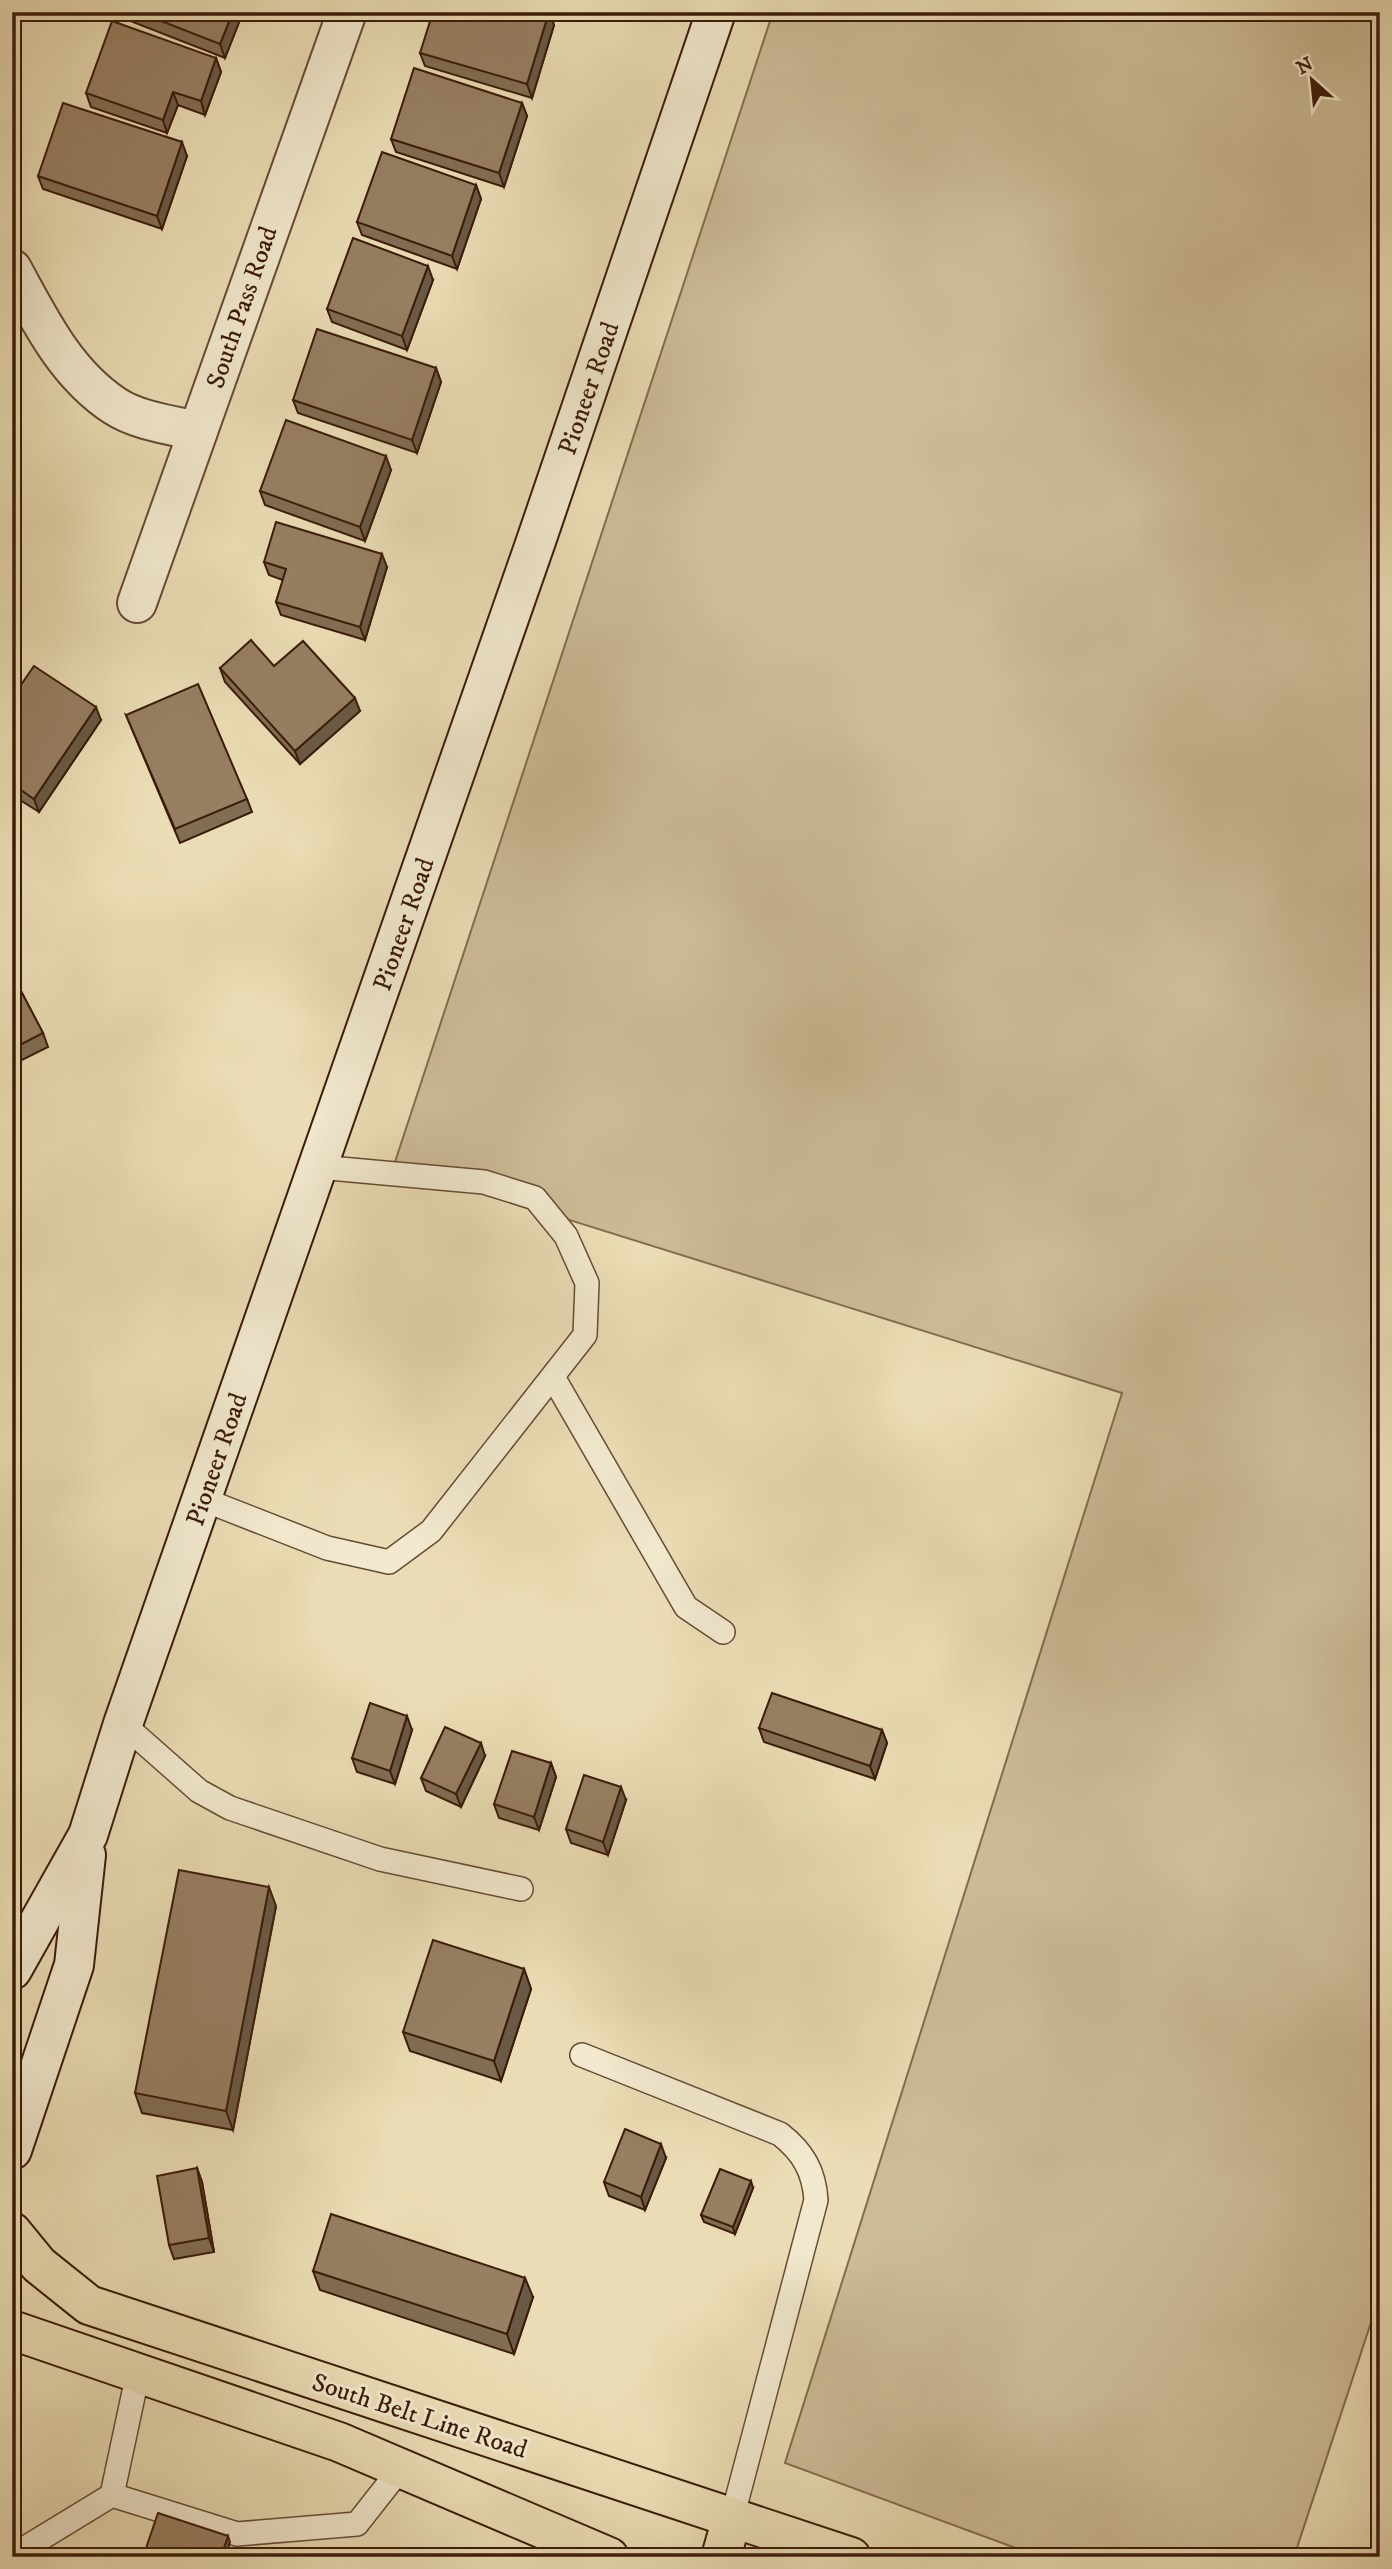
<svg xmlns="http://www.w3.org/2000/svg" width="1392" height="2569" viewBox="0 0 1392 2569" font-family="'IM FELL DW Pica',serif">
  <style>
    .green { fill: #ccbb97; stroke: #846b50; stroke-width: 2 }
    .lines { fill: none; stroke-linecap: round; stroke-linejoin: round }
    .service-casing { stroke: #674b34; stroke-width: 26 }
    .minor-casing { stroke: #674b34; stroke-width: 42 }
    .secondary-casing { stroke: #3b1b09; stroke-width: 42 }
    .primary-casing { stroke: #3b1b09; stroke-width: 42 }
    .service { stroke: #f1e8ce; stroke-width: 23 }
    .minor { stroke: #f1e8ce; stroke-width: 38 }
    .secondary { stroke: #f1e8ce; stroke-width: 38 }
    .primary { stroke: #eadcb4; stroke-width: 38 }
    .wall { fill: #816d54; stroke: #3b1b09; stroke-width: 2 }
    .shaded-wall { fill: #695945; stroke: #3b1b09; stroke-width: 2 }
    .building { fill: #967f62; stroke: #3b1b09; stroke-width: 2 }
    .labels { text-anchor: middle; stroke-width: 6; stroke-linejoin: round; paint-order: stroke }
    .street-label { font-size: 26px; fill: #3b1b09; stroke: #f1e8ce }
  </style>
  <rect width="100%" height="100%" fill="#eadcb4"/>
  <filter id="stains"><feTurbulence type="fractalNoise" baseFrequency=".00286" numOctaves="4"/><feColorMatrix values="0 0 0 0 .2 0 0 0 0 .09 0 0 0 0 .02 0 0 0 .5 -.17"/></filter>
  <radialGradient id="worn" r=".72"><stop offset=".6" stop-color="#630" stop-opacity="0"/><stop offset="1" stop-color="#630" stop-opacity=".3"/></radialGradient>
  <polygon class="green" points="773,12 1380,12 1380,2295 1294,2557 1040,2557 785,2463 1122,1393 394,1165"/>
  <g class="lines">
    <defs>
      <g id="service">
        <polyline points="553,1377 686,1607 723,1632"/>
        <polyline points="202,1499 327,1548 389,1562 431,1531 585,1335 587,1283 566,1236 535,1198 484,1182 318,1167"/>
        <polyline points="123,1724 199,1791 230,1808 380,1859 521,1889"/>
        <path d="M582 2055 780 2134C803 2152 814 2171 816 2200L732 2518"/>
        <polyline points="112,2495 138,2373"/>
        <polyline points="12,2556 112,2495 237,2534 357,2524 401,2468"/>
      </g>
      <g id="minor">
        <path d="M12 269C40 320 65 373 115 406 138 421 171 425 198 431"/>
        <polyline points="137,603 347,12"/>
      </g>
      <g id="secondary">
        <polyline points="12,1970 88,1835 123,1724 536,541 716,12"/>
        <polyline points="12,2150 74,1965 86,1855"/>
      </g>
      <g id="primary">
        <polyline points="12,2232 39,2265 89,2305 851,2557"/>
        <polyline points="12,2330 339,2442 609,2557"/>
        <polyline points="721,2557 732,2518"/>
      </g>
    </defs>
    <use href="#service" class="service-casing"/>
    <use href="#minor" class="minor-casing"/>
    <use href="#secondary" class="secondary-casing"/>
    <use href="#primary" class="primary-casing"/>
    <use href="#service" class="service"/>
    <use href="#minor" class="minor"/>
    <use href="#secondary" class="secondary"/>
    <use href="#primary" class="primary"/>
  </g>
  <g class="wall">
    <polygon points="114,12 243,12 225,58 115,15"/>
    <polygon points="549,12 554,25 532,98 425,66 420,53"/>
    <polygon points="560,12 577,12 574,18"/>
    <polygon points="216,58 221,72 205,115 178,105 167,133 91,107 86,93"/>
    <polygon points="522,103 527,116 504,187 396,152 391,139"/>
    <polygon points="187,156 162,229 43,189 38,176"/>
    <polygon points="476,185 481,199 457,269 362,235 357,222"/>
    <polygon points="433,280 407,350 332,322 327,309"/>
    <polygon points="436,368 441,382 417,453 298,413 293,400"/>
    <polygon points="391,470 365,541 265,505 260,491"/>
    <polygon points="264,562 387,567 365,640 281,615 276,602 283,580 269,575"/>
    <polygon points="274,666 360,711 300,764 225,682 220,668"/>
    <polygon points="12,698 101,720 39,812 12,795"/>
    <polygon points="126,715 247,799 252,812 180,843"/>
    <polygon points="12,974 43,1033 48,1047 12,1065"/>
    <polygon points="759,1728 882,1730 887,1743 875,1779 764,1742"/>
    <polygon points="412,1730 395,1784 357,1772 352,1758"/>
    <polygon points="485,1756 461,1807 426,1791 421,1778"/>
    <polygon points="551,1763 556,1777 539,1830 499,1818 494,1804"/>
    <polygon points="626,1800 608,1855 571,1843 566,1829"/>
    <polygon points="276,1906 233,2130 142,2113 135,2093"/>
    <polygon points="524,1969 531,1989 501,2081 410,2051 403,2032"/>
    <polygon points="666,2158 645,2210 609,2196 604,2182"/>
    <polygon points="197,2168 202,2182 214,2252 174,2259 169,2245"/>
    <polygon points="753,2188 735,2234 704,2222 701,2215"/>
    <polygon points="313,2271 533,2297 514,2354 320,2290"/>
  </g>
  <g class="shaded-wall">
    <polygon points="233,12 243,12 225,58 220,44"/>
    <polygon points="549,12 554,25 532,98 527,84"/>
    <polygon points="216,58 221,72 205,115 201,101"/>
    <polygon points="173,92 178,105 167,133 163,120"/>
    <polygon points="522,103 527,116 504,187 499,173"/>
    <polygon points="182,142 187,156 162,229 157,216"/>
    <polygon points="476,185 481,199 457,269 452,256"/>
    <polygon points="428,266 433,280 407,350 402,336"/>
    <polygon points="436,368 441,382 417,453 412,440"/>
    <polygon points="386,456 391,470 365,541 360,527"/>
    <polygon points="382,554 387,567 365,640 360,627"/>
    <polygon points="355,698 360,711 300,764 295,751"/>
    <polygon points="96,707 101,720 39,812 34,799"/>
    <polygon points="407,1716 412,1730 395,1784 390,1771"/>
    <polygon points="882,1730 887,1743 875,1779 870,1766"/>
    <polygon points="481,1743 485,1756 461,1807 456,1794"/>
    <polygon points="551,1763 556,1777 539,1830 534,1817"/>
    <polygon points="621,1787 626,1800 608,1855 603,1842"/>
    <polygon points="269,1887 276,1906 233,2130 226,2111"/>
    <polygon points="524,1969 531,1989 501,2081 494,2061"/>
    <polygon points="661,2144 666,2158 645,2210 641,2197"/>
    <polygon points="197,2168 202,2182 214,2252 209,2238"/>
    <polygon points="751,2181 753,2188 735,2234 733,2227"/>
    <polygon points="525,2278 533,2297 514,2354 507,2334"/>
    <polygon points="228,2536 230,2542 226,2557 221,2557"/>
  </g>
  <g class="building">
    <polygon points="138,12 233,12 220,44"/>
    <polygon points="433,12 549,12 527,84 420,53"/>
    <polygon points="112,21 216,58 201,101 173,92 163,120 86,93"/>
    <polygon points="414,68 522,103 499,173 391,139"/>
    <polygon points="63,103 182,142 157,216 38,176"/>
    <polygon points="382,152 476,185 452,256 357,222"/>
    <polygon points="353,238 428,266 402,336 327,309"/>
    <polygon points="317,329 436,368 412,440 293,400"/>
    <polygon points="286,420 386,456 360,527 260,491"/>
    <polygon points="276,522 382,554 360,627 276,602 286,569 264,562"/>
    <polygon points="251,640 274,666 303,641 355,698 295,751 220,668"/>
    <polygon points="34,666 96,707 34,799 12,784 12,698"/>
    <polygon points="198,684 247,799 175,829 126,715"/>
    <polygon points="12,974 43,1033 12,1049"/>
    <polygon points="772,1693 882,1730 870,1766 759,1728"/>
    <polygon points="370,1703 407,1716 390,1771 352,1758"/>
    <polygon points="445,1727 481,1743 456,1794 421,1778"/>
    <polygon points="512,1751 551,1763 534,1817 494,1804"/>
    <polygon points="584,1775 621,1787 603,1842 566,1829"/>
    <polygon points="179,1870 269,1887 226,2111 135,2093"/>
    <polygon points="433,1940 524,1969 494,2061 403,2032"/>
    <polygon points="625,2129 661,2144 641,2197 604,2182"/>
    <polygon points="197,2168 209,2238 169,2245 157,2176"/>
    <polygon points="720,2169 751,2181 733,2227 701,2215"/>
    <polygon points="331,2214 525,2278 507,2334 313,2271"/>
    <polygon points="158,2513 228,2536 221,2557 154,2557 144,2554"/>
  </g>
  <g class="labels">
    <g class="street-label">
      <text transform="translate(241 307) rotate(-71)" y="9">South Pass Road</text>
      <text transform="translate(588 388) rotate(-71)" y="9">Pioneer Road</text>
      <text transform="translate(403 924) rotate(-71)" y="9">Pioneer Road</text>
      <text transform="translate(216 1459) rotate(-71)" y="9">Pioneer Road</text>
      <text transform="translate(420 2415) rotate(18)" y="9">South Belt Line Road</text>
    </g>
  </g>
  <rect width="1392" height="2569" fill="none" stroke="#eadcb4" stroke-width="42"/>
  <rect x="14" y="14" width="1364" height="2541" fill="none" stroke="#3b1b09" stroke-width="3.5"/>
  <rect x="21" y="21" width="1350" height="2527" fill="none" stroke="#3b1b09" stroke-width="2"/>
  <g transform="translate(1312 80) rotate(333)" stroke="#f1e8ce" stroke-width="5" paint-order="stroke">
  <path d="M0-5L12 26L0 18L-12 26Z" fill="#3b1b09"/>
  <text y="-10" font-size="19" font-weight="bold" text-anchor="middle" fill="#3b1b09">N</text>
  </g>
  <rect width="100%" height="100%" filter="url(#stains)"/>
  <rect width="100%" height="100%" fill="url(#worn)"/>
</svg>
